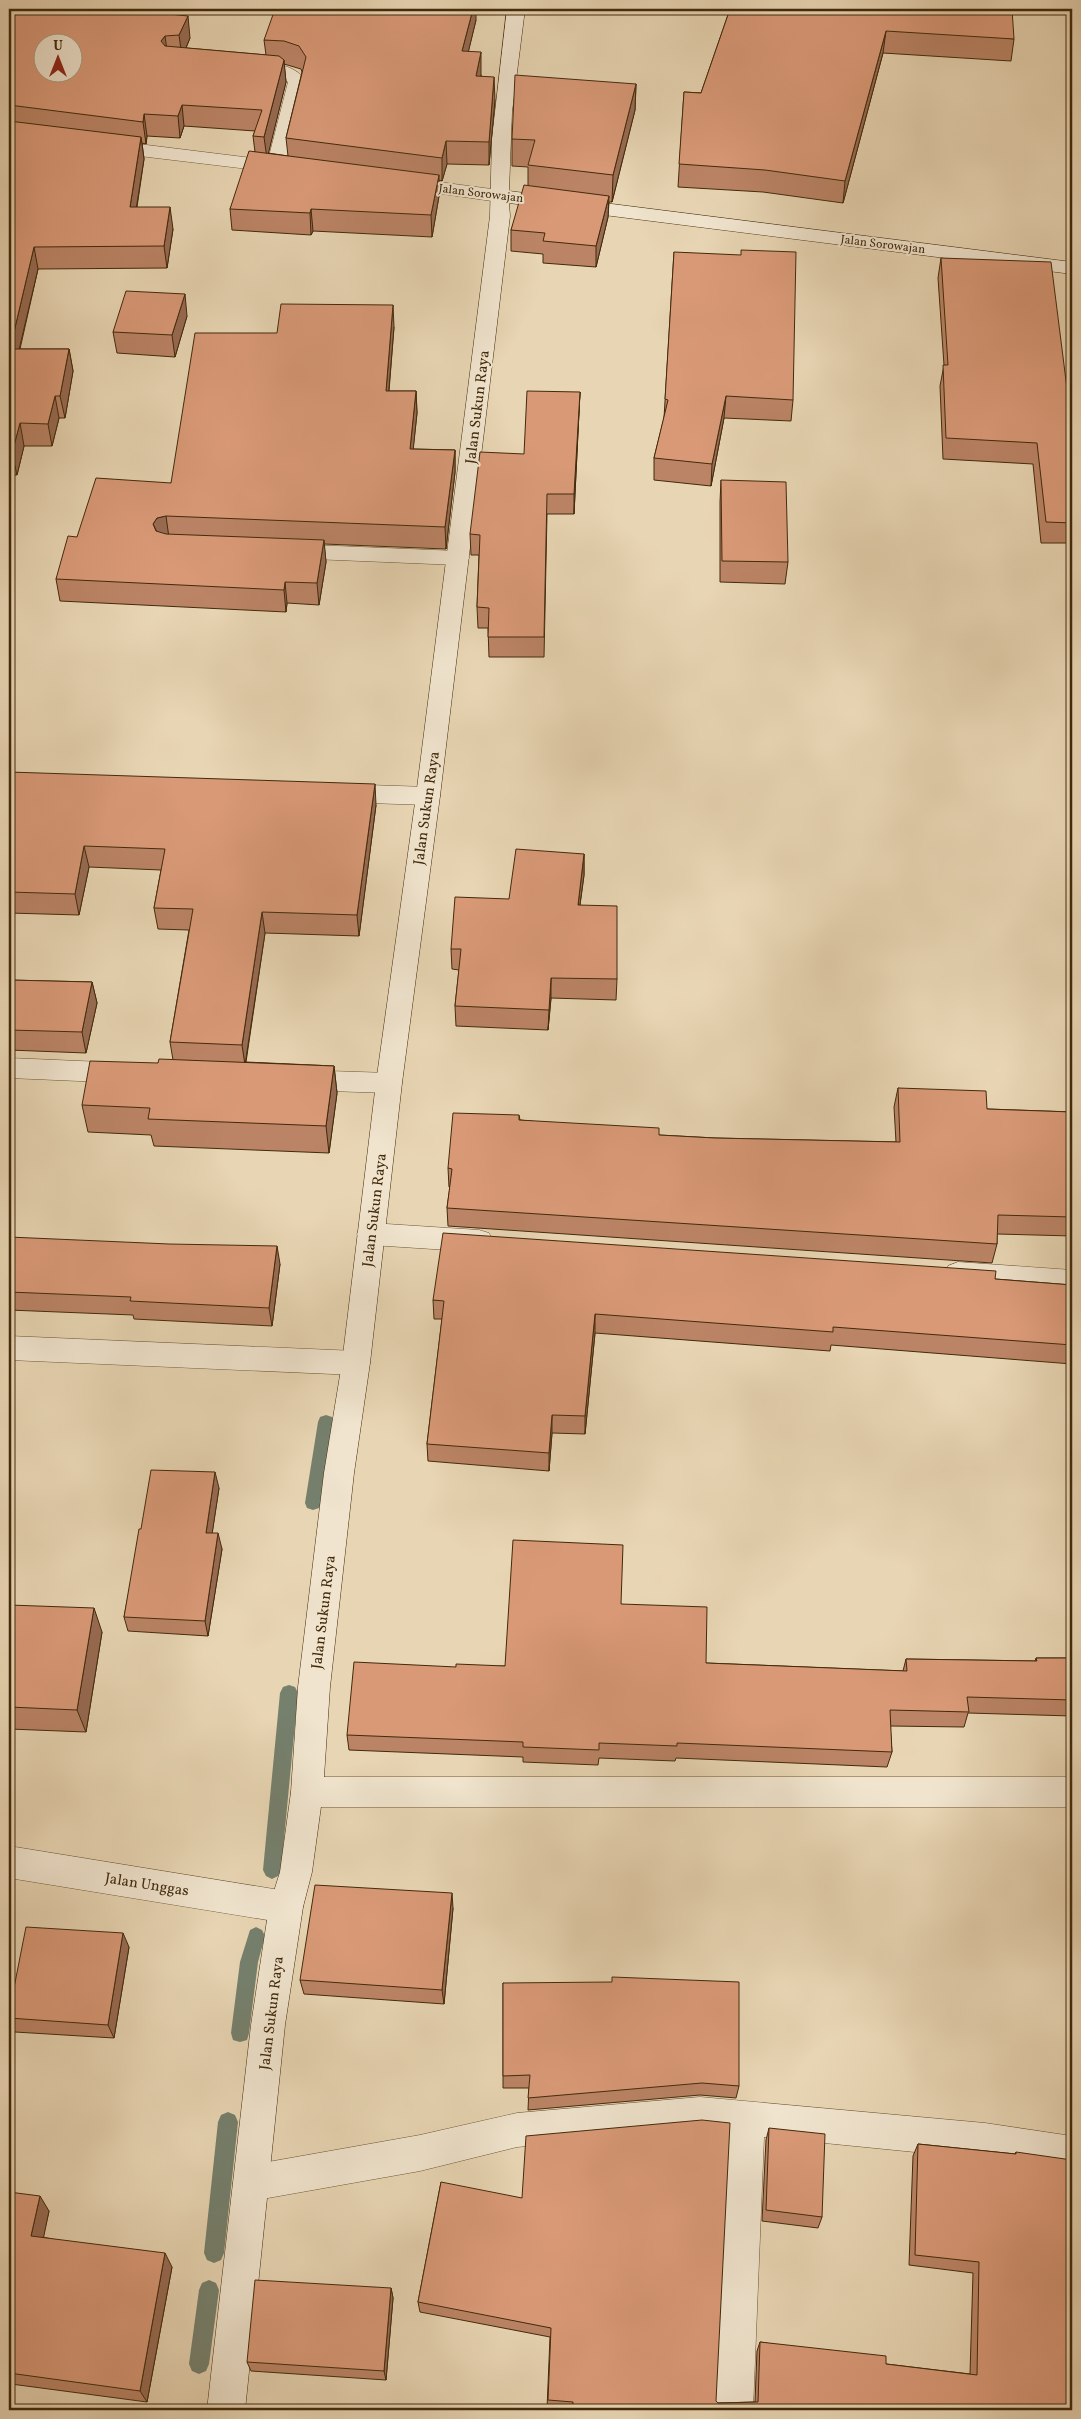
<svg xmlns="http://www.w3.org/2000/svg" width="1081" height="2419" viewBox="0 0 1081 2419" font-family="Vollkorn,serif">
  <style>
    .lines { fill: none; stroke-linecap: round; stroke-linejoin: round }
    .stream { fill: #75806d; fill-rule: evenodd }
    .street-casing { stroke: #6c5536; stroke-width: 1 }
    .secondary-casing { stroke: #422a0c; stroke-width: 1 }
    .street { fill: #f0e4ce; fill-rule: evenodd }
    .secondary { fill: #f0e4ce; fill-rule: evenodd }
    .wall { fill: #bb8466; stroke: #422a0c; fill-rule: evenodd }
    .shaded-wall { fill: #986b53; stroke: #422a0c }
    .building { fill: #d99977; stroke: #422a0c; fill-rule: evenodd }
    .labels { text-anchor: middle; stroke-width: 4; stroke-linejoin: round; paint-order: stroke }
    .far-street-label { font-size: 12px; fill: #422a0c; stroke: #f0e4ce }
    .street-label { font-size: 15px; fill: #422a0c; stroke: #f0e4ce }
  </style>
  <rect width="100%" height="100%" fill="#e8d5b3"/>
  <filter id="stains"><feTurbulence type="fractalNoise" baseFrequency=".004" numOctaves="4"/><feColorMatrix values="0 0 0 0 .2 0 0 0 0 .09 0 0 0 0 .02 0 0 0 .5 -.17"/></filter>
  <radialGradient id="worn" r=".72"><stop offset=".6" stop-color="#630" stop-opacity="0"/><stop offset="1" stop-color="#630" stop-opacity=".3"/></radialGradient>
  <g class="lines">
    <g class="stream">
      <polygon points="326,1415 332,1417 334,1422 321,1503 319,1508 313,1510 307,1508 305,1503 318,1422 320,1417"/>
      <polygon points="289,1685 295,1687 298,1693 281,1870 278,1876 272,1879 266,1876 263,1870 280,1693 283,1687"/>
      <polygon points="256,1927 262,1930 265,1936 258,1962 249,2033 247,2040 240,2042 233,2040 231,2033 240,1962 250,1930"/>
      <polygon points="228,2112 235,2115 238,2122 224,2253 221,2260 214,2263 207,2260 204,2253 218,2122 221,2115"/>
      <polygon points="209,2280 216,2283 219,2290 209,2364 206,2371 199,2374 192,2371 189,2364 199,2290 202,2283"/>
    </g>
    <defs>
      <g id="street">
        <path d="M248 63C269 63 293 62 306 81L286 162 292 167 289 171 282 173 106 152 99 150 97 146 99 142 106 140 268 160 288 82 277 75 242 72 239 68 242 64Z"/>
        <polygon points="401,177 499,190 506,192 509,196 506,200 499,202 394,187 391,183 394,179"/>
        <polygon points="288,544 458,551 466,553 469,558 466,563 458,565 288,558 280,556 277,551 280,546"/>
        <polygon points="338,784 428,787 437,790 440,796 437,802 428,805 338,802 329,799 326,793 329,787"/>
        <polygon points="9,1058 126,1063 135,1066 139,1073 135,1080 126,1083 9,1078"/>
        <polygon points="299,1070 389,1073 398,1076 402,1083 398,1090 389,1093 299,1090 290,1087 286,1080 290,1073"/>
        <polygon points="371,1223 479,1230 489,1233 493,1241 489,1249 479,1252 371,1245 361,1242 357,1234 361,1226"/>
        <polygon points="958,1262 1072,1270 1072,1294 958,1286 948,1282 944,1274 948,1266"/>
        <polygon points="9,1336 356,1351 366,1354 370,1363 366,1372 356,1375 9,1360"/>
        <polygon points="307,1777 1072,1777 1072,1807 307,1807 296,1803 291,1792 296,1781"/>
        <polygon points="9,1846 286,1891 298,1896 303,1907 298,1918 286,1923 9,1878"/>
        <polygon points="700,2097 985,2123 1072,2136 1072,2171 985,2159 764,2137 753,2410 715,2410 729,2134 700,2131 517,2147 420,2171 251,2201 238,2196 233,2183 238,2170 251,2165 420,2135 517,2113"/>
      </g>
      <polygon id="secondary" points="507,9 525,9 512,112 509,191 1072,262 1072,274 509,203 510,216 440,796 402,1083 370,1363 354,1473 330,1687 323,1792 312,1872 303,1907 285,2025 245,2410 207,2410 251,2025 269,1907 280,1872 291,1792 298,1687 324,1473 342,1363 376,1083 416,796 490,216 492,138"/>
    </defs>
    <use href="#street" class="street-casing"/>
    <use href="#secondary" class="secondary-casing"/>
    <use href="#street" class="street"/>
    <use href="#secondary" class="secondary"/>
  </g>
  <g class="wall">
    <path d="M9 9H123L190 38 186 48 266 55 264 40 476 20 468 52 495 100 489 165 447 164 442 181 439 180V196L432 237 313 231 311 235 232 230 230 209 255 152 253 136 255 131 184 126 180 138 147 136 146 144 142 143 144 159 137 207 173 229 167 268 38 269 20 349H69L73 371 65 418H59L52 446H24L17 475H9ZM284 64 301 69 302 72 286 138 288 156 268 153 286 82Z"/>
    <polygon points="730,9 1014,39 1011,61 883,53 843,203 763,192 678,187 684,92 701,93"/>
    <polygon points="636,84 635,110 612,202 609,202 608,217 596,267 543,263 543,254 511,251 511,230 528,186 528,167 512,166 512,139"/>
    <polygon points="1072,205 1072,253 1068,252"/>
    <polygon points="674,252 793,400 791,421 724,418 711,486 654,480 654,458 664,418"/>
    <polygon points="941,258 1072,428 1072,543 1041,543 1033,464 943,459 940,386 944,365 938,278"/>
    <polygon points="187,316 175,357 117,353 113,332"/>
    <polygon points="394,327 389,391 416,391 417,413 413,449 455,450 455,472 446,549 324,544 326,562 319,605 287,603 286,612 60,601 56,579 77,537 171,483 277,333"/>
    <polygon points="580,392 574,514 547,514 544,657 489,657 488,628 478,628 477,607 479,555 471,555 470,534 524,454"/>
    <polygon points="721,480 788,562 785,584 720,582 720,502"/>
    <polygon points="9,772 376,805 359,936 265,933 246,1062 334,1066 337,1093 329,1153 154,1146 151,1135 88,1132 82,1105 158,1063 173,1060 170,1042 189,930 158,929 154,908 161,870 89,867 79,915 9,913"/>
    <polygon points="584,854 584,875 580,905 617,979 616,1000 551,998 548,1030 456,1026 455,1006 459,970 452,969 451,949 509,899"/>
    <polygon points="9,980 92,982 97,1003 86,1053 9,1050"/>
    <polygon points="898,1088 987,1109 1072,1112 1072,1236 997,1234 997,1244 992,1263 448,1226 447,1208 450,1187 449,1187 448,1168 519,1115 520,1120 659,1135 715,1138 896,1142 894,1107"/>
    <polygon points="9,1237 280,1264 272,1326 134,1319 133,1315 9,1310"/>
    <polygon points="995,1279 1072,1285 1072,1364 831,1345 830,1351 595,1333 585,1434 552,1433 549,1471 428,1461 427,1444 442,1319 434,1319 433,1300"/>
    <polygon points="219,1488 212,1533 222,1549 208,1636 128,1631 124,1617 141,1529"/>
    <polygon points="621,1604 706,1663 903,1671 906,1659 1035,1661 1036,1658 1072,1658 1072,1716 968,1713 964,1727 890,1726 892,1752 887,1767 676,1758 675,1761 599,1758 598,1765 523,1762 523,1757 349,1750 347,1735 456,1667 505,1666"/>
    <polygon points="9,1605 102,1632 86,1732 9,1729"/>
    <polygon points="453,1908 444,2004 304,1994 300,1980"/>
    <polygon points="129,1947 114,2038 15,2032 9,2020 9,2013"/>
    <polygon points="503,1983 739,2086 736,2098 700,2095 528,2110 529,2088 503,2088"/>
    <polygon points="769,2128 822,2217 818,2228 762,2221 766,2140"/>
    <polygon points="918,2144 1015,2154 1016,2152 1072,2410 560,2410 547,2409 550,2337 420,2312 418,2302 441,2182 718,2403 755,2402 757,2351 760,2342 886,2364 970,2374 973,2273 909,2265 913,2156"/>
    <polygon points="9,2192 49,2211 43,2237 172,2267 147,2402 11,2384 10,2390 9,2390"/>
    <polygon points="391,2288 393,2298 386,2380 251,2371 247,2362"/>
  </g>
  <g class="shaded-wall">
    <polygon points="473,9 476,9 476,20 463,74 462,51"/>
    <polygon points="188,16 190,38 182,57 179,35"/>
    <polygon points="886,31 883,53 843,203 845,181"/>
    <polygon points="165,36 168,58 161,41"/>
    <polygon points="481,52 481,75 477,98 476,76"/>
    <polygon points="284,60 286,82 267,159 264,137"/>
    <polygon points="494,77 495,100 489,165 489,142"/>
    <polygon points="636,84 635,110 612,202 613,175"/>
    <polygon points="182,105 184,126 180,138 178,116"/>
    <polygon points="144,114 147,136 146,144 143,122"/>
    <polygon points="141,137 144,159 133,229 130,207"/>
    <polygon points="446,141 447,164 442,181 442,158"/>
    <polygon points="439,175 439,196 432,237 431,215"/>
    <polygon points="609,196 608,217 596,267 596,246"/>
    <polygon points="170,207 173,229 167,268 164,246"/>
    <polygon points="311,209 313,231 311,235 310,213"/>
    <polygon points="34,247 38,269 14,371 10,349"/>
    <polygon points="185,294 187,316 175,357 172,335"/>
    <polygon points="393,305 394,327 387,412 386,391"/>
    <polygon points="69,349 73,371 65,418 60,396"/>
    <polygon points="416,391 417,413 411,471 410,449"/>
    <polygon points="580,392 579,412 574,514 574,494"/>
    <polygon points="55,396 59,418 52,446 48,424"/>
    <polygon points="726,396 724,418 711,486 712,464"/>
    <polygon points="20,423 24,446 17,475 12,453"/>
    <polygon points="455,450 455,472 446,549 445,527"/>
    <polygon points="166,516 169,538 161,540 153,524 157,518"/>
    <polygon points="324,540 326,562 319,605 317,583"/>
    <polygon points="285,582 287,603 286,612 284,590"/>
    <polygon points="375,784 376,805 359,936 357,915"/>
    <polygon points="84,846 89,867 79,915 75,894"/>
    <polygon points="584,854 584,875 577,926 578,905"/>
    <polygon points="262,912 265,933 245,1065 242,1045"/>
    <polygon points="551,978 551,998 548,1030 549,1010"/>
    <polygon points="92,982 97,1003 86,1053 82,1032"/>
    <polygon points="334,1066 337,1093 329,1153 326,1126"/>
    <polygon points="277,1246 280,1264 272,1326 269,1308"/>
    <polygon points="595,1314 595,1333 585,1434 585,1416"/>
    <polygon points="552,1415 552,1433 549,1471 549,1453"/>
    <polygon points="215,1472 219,1488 210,1548 206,1533"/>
    <polygon points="218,1533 222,1549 208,1636 205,1621"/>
    <polygon points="94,1608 102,1632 86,1732 77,1710"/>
    <polygon points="452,1893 453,1908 444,2004 442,1990"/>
    <polygon points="123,1933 129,1947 114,2038 108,2025"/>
    <polygon points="40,2196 49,2211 41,2250 31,2236"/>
    <polygon points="165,2253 172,2267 147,2402 140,2391"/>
    <polygon points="391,2288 393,2298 386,2380 384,2371"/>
    <polygon points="9,2381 11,2384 10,2390 9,2388"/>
  </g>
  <g class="building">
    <path d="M9 9H123L188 16 179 35 165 36 161 41 165 46 279 56 284 60 264 137 253 136 262 110 182 105 178 116 144 114 143 122 9 105ZM42 42H72V72H42Z"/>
    <polygon points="275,9 473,9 462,51 481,52 476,76 494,77 489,142 446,141 442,158 286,138 306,57 299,46 284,41 264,40"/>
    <polygon points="730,9 1012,9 1014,39 886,31 845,181 765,170 679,164 684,92 701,93"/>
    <polygon points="515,75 636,84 613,175 528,165 535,140 512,139"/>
    <polygon points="9,121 141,137 130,207 170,207 164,246 34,247 10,349 69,349 60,396 55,396 48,424 20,423 12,453 9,453"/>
    <polygon points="249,151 439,175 431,215 311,209 310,213 230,209"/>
    <polygon points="524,185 609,196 596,246 543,241 545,233 511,230"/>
    <polygon points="741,250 796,252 793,400 726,396 712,464 654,458 668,400 665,399 674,252 741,255"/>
    <polygon points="941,258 1051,262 1072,428 1072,523 1046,522 1037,443 946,438 943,365 948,365"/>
    <polygon points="126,291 185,294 172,335 113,332"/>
    <polygon points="281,304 393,305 386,391 416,391 410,449 455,450 445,527 166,516 157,518 153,524 156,531 166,534 324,540 317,583 285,582 284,590 56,579 68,536 77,537 96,478 171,483 195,333 277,333"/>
    <polygon points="527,391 580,392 574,494 547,494 544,637 488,637 489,608 477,607 480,535 470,534 480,452 524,454"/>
    <polygon points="721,480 786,482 788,562 722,561"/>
    <polygon points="9,772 375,784 357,915 262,912 242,1045 170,1042 193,909 154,908 165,849 84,846 75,894 9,892"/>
    <polygon points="516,849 584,854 578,905 617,906 617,979 551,978 549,1010 455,1006 461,949 451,949 455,897 509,899"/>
    <polygon points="9,980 92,982 82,1032 9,1030"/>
    <polygon points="159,1059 334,1066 326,1126 148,1119 150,1108 82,1105 90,1061 158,1063"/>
    <polygon points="898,1088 986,1091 987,1109 1072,1112 1072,1217 998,1215 997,1244 447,1208 452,1169 448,1168 453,1113 519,1115 519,1120 659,1128 659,1135 715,1138 900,1142"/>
    <polygon points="443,1233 996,1271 995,1279 1072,1285 1072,1345 833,1327 833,1332 595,1314 585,1416 552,1415 549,1453 427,1444 444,1301 433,1300"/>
    <polygon points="9,1237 169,1244 277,1246 269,1308 130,1301 131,1297 9,1292"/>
    <polygon points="151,1470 215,1472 206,1533 218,1533 205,1621 124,1617 139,1529 141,1529"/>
    <polygon points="513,1540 623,1545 621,1604 707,1607 706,1663 907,1671 906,1659 1037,1661 1036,1658 1072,1658 1072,1700 967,1697 969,1712 890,1710 892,1752 677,1743 677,1746 599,1743 599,1750 523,1747 523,1742 347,1735 354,1662 456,1667 456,1664 505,1666"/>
    <polygon points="9,1605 94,1608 77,1710 9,1707"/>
    <polygon points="315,1885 452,1893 442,1990 300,1980"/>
    <polygon points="26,1927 123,1933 108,2025 9,2018 9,2013"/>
    <polygon points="612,1977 739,1982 739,2086 702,2083 528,2098 530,2075 503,2076 503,1983 612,1982"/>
    <polygon points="702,2120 730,2123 716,2401 718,2403 758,2402 760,2342 886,2356 886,2364 977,2375 979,2262 915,2255 918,2144 1016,2154 1016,2152 1072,2160 1072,2410 573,2410 573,2402 548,2400 551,2328 418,2302 441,2182 522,2198 526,2136"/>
    <polygon points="769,2128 825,2134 822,2217 766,2210"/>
    <polygon points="9,2192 40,2196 31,2236 165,2253 140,2391 9,2373"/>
    <polygon points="255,2280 391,2288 384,2371 247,2362"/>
  </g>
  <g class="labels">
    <g class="far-street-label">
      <text transform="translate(481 193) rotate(7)" y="4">Jalan Sorowajan</text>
      <text transform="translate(883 244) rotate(7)" y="4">Jalan Sorowajan</text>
    </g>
    <g class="street-label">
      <text transform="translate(477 407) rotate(-83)" y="5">Jalan Sukun Raya</text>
      <text transform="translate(426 808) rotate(-82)" y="5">Jalan Sukun Raya</text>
      <text transform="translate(374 1210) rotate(-83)" y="5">Jalan Sukun Raya</text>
      <text transform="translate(323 1612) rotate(-83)" y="5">Jalan Sukun Raya</text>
      <text transform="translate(147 1884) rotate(9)" y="5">Jalan Unggas</text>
      <text transform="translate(271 2013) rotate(-83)" y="5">Jalan Sukun Raya</text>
    </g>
  </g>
  <rect width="1081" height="2419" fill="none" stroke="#e8d5b3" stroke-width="30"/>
  <rect x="10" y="10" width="1061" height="2399" fill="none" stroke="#422a0c" stroke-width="2.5"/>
  <rect x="15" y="15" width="1051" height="2389" fill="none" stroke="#422a0c"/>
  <g transform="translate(58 58)"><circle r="24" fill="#f0e4ce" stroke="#aa9a80"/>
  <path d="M0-4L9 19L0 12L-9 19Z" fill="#8f2418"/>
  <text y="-8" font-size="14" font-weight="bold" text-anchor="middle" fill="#422a0c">U</text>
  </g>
  <rect width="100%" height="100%" filter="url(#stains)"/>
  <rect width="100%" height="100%" fill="url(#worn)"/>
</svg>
